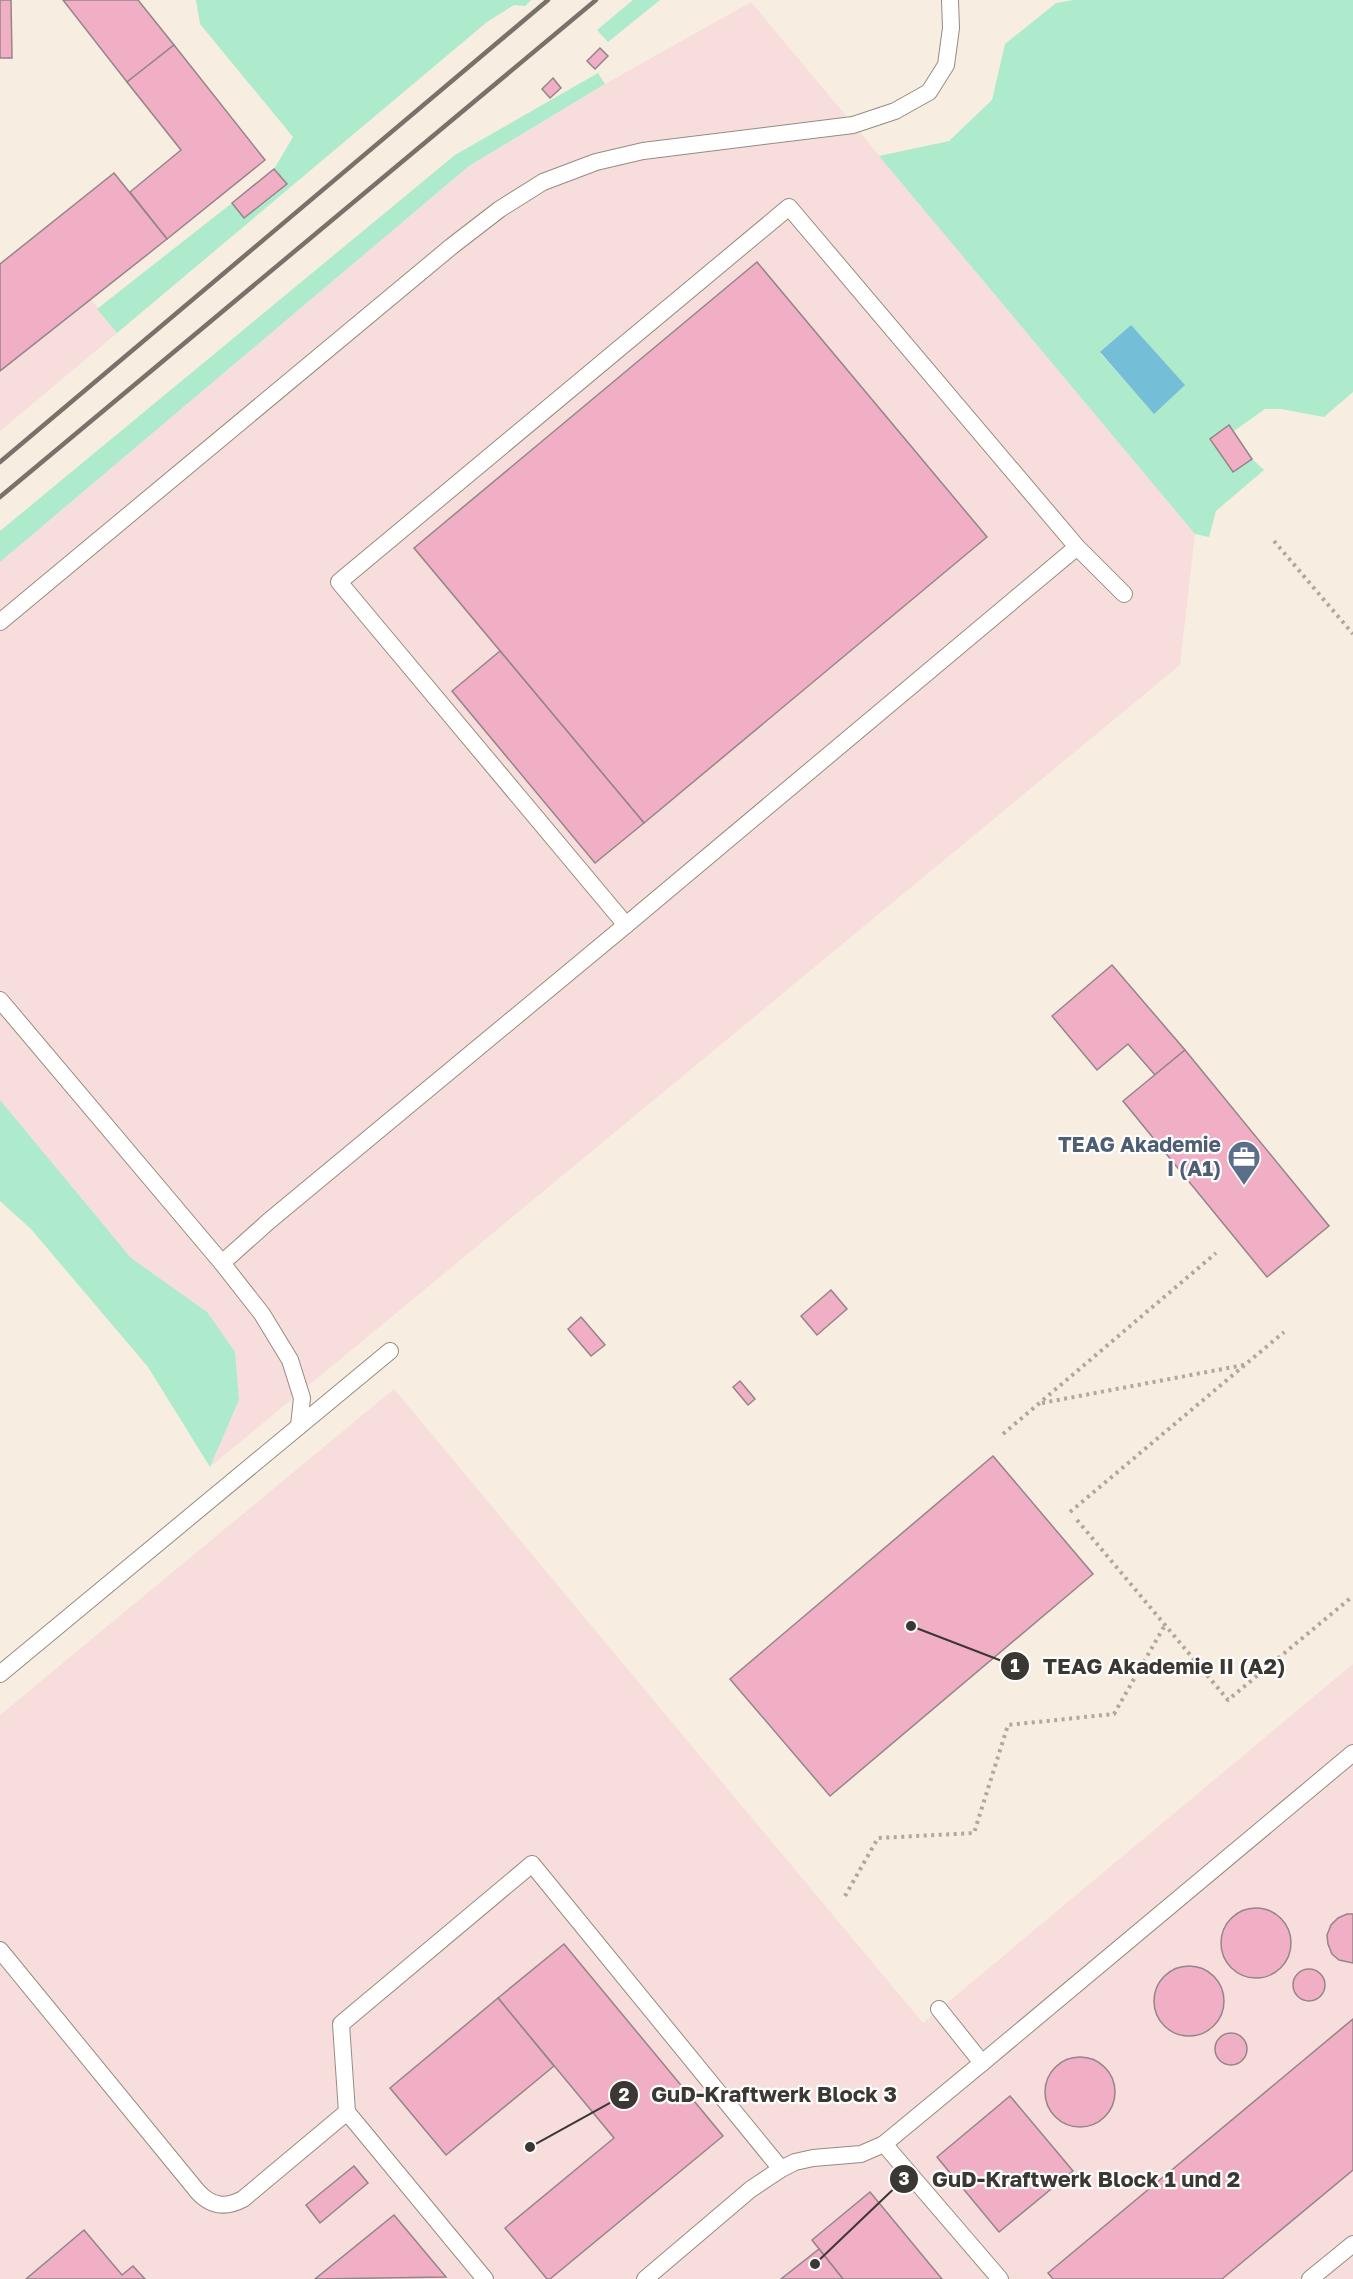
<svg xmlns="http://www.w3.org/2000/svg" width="1353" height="2279" viewBox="0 0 1353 2279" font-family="'Golos Text',sans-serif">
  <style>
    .industrial { fill: #f8dddd }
    .green { fill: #aeebcd; fill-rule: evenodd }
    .water { fill: #74bed7 }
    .building { fill: #f1afc5; stroke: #94858a; stroke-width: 1.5 }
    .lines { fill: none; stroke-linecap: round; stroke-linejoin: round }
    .lane-casing { stroke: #958c80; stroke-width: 18 }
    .path { stroke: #b0a89f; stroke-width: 4; stroke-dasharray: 3 4.5; stroke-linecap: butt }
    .lane { stroke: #fff; stroke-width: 16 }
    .rail { stroke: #78726b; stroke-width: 4.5 }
    .labels { text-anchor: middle; stroke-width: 4.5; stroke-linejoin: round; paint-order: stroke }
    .service-label { font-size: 21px; font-weight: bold; fill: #4e5e75; stroke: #fff; text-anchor: end }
    .leader { fill: none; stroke: #3b3733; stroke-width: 2 }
    .callout-dot { fill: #3b3733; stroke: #fff; stroke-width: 2 }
    .mark-label { font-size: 18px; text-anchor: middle; font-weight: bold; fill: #fff }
    .callout-label { font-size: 22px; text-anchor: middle; font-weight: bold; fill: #3b3733; stroke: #fff; stroke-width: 4.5; stroke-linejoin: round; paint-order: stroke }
  </style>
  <rect width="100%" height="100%" fill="#f7ede0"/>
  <g class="industrial">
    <polygon points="751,2 1195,534 1180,665 210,1467 239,1400 168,1285 131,1258 0,1100 0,562 469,166 605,84"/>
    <polygon points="91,299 117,333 0,431 0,371"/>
    <polygon points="394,1389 923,2023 1353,1664 1353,2279 0,2279 0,1715"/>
  </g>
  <g class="green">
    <polygon points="196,0 531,0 525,6 514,5 487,22 117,333 97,309 232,203 244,218 287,184 274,169 293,137 200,24"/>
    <polygon points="633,0 660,0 608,42 597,30"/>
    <path d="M1074 0H1353V392L1324 417 1281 409H1265L1234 431 1229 426 1210 439 1233 472 1252 459 1264 470 1216 511 1209 537 1195 534 879 156 949 141 992 100 1005 44 1056 3ZM1131 325 1154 413 1100 353Z"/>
    <polygon points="598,73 605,84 469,166 0,562 0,531 455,155"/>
    <polygon points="0,1100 131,1258 207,1312 235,1352 239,1400 210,1467 148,1367 31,1229 0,1201"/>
  </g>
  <polygon class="water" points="1131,325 1185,385 1154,414 1100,352"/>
  <g class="building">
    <polygon points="0,0 11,0 12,58 0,58"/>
    <polygon points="63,0 138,0 174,45 127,82"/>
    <polygon points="174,45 265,160 167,239 130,192 181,150 127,82"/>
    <polygon points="600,48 608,56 595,69 587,61"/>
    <polygon points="553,78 561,88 550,98 542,89"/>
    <polygon points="274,169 287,184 244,218 232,203"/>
    <polygon points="114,173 167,239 0,371 0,264"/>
    <polygon points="757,262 987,537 644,823 414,548"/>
    <polygon points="1229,425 1252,459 1233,472 1210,439"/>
    <polygon points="500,651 644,823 595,863 452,691"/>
    <polygon points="1112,965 1185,1050 1155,1075 1128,1044 1097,1070 1052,1016"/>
    <polygon points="1185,1050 1329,1226 1267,1277 1123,1101"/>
    <polygon points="831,1290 847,1309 817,1335 801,1316"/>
    <polygon points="581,1317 605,1345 591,1356 568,1329"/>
    <polygon points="740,1381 755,1399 748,1405 733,1387"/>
    <polygon points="993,1456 1093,1574 830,1796 730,1679"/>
    <circle cx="1256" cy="1943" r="35"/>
    <polygon points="1347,1914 1353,1914 1353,1963 1339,1960 1332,1954 1328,1944 1327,1935 1331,1925 1338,1918"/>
    <polygon points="564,1944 723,2136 550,2279 547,2279 505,2228 614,2138 498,1998"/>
    <circle cx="1189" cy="2001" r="35"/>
    <circle cx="1309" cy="1985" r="16"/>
    <polygon points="498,1998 554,2066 446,2155 390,2088"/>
    <polygon points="1353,2019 1353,2170 1222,2279 1053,2279 1048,2273"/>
    <circle cx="1231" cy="2049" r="16"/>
    <circle cx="1080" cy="2092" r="35"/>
    <polygon points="1010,2096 1073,2171 999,2232 937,2157"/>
    <polygon points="354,2166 368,2183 320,2223 306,2205"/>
    <polygon points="870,2192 942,2279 843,2279 812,2240"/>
    <polygon points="394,2215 446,2277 315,2279"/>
    <polygon points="84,2230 122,2275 133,2266 145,2279 26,2279"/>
    <polygon points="819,2249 843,2279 781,2279"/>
  </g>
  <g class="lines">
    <defs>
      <g id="lane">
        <polyline points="1077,547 626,925 339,582 789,207 1077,547 1124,594"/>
        <polyline points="0,622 452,246 500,209 543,182 596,162 643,151 853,125 895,111 929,92 946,65 951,28 950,0"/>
        <polyline points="0,1000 222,1263 262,1314 290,1360 302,1398 299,1426"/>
        <polyline points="222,1263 269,1221 626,925"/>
        <polyline points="0,1674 390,1351"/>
        <path d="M0 1950 198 2192C212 2207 226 2208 243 2199L347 2112"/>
        <polyline points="982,2063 1353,1753"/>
        <polyline points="884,2144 982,2063 939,2009"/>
        <polyline points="485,2279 347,2112 341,2024 532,1864 781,2169"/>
        <polyline points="645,2279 751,2189 781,2169 795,2162 813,2158 861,2154 884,2144 1000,2279"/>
        <polyline points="1310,2279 1353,2244"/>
      </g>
    </defs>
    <use href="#lane" class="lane-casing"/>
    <g class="path">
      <polyline points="1274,541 1353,634"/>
      <polyline points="1042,1403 1244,1365"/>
      <polyline points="1003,1434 1216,1253"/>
      <polyline points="1070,1512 1284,1332"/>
      <polyline points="1077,1520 1228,1700 1353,1596"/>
      <polyline points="845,1896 878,1838 974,1833 1008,1725 1114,1714 1165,1625"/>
    </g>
    <use href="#lane" class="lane"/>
    <g class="rail">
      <polyline points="0,462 548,0"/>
      <polyline points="0,497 596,0"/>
    </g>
  </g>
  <defs>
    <symbol id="office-pin" viewBox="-11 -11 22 30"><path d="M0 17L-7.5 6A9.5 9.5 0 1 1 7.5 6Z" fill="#5c6f8a" stroke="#fff"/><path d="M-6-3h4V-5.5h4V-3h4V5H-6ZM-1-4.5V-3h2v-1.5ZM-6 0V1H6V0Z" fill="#fff"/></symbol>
  </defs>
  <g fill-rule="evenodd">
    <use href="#office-pin" x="1225" y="1138" width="38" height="52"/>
  </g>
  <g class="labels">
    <g class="service-label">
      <text x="1221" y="1152">TEAG Akademie<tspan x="1221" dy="24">I (A1)</tspan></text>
    </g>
  </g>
  <path class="leader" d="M911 1626L1015 1666M530 2147L624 2095M815 2264L904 2179"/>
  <g class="callout-dot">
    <circle cx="911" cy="1626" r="6"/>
    <circle cx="530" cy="2147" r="6"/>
    <circle cx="815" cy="2264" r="6"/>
    <circle cx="1015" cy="1666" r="15"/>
    <circle cx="624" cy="2095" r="15"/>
    <circle cx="904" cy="2179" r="15"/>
  </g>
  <g class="mark-label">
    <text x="1015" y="1672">1</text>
    <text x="624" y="2101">2</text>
    <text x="904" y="2185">3</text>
  </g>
  <g class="callout-label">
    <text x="1164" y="1674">TEAG Akademie II (A2)</text>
    <text x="774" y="2102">GuD-Kraftwerk Block 3</text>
    <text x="1086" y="2187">GuD-Kraftwerk Block 1 und 2</text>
  </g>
</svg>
